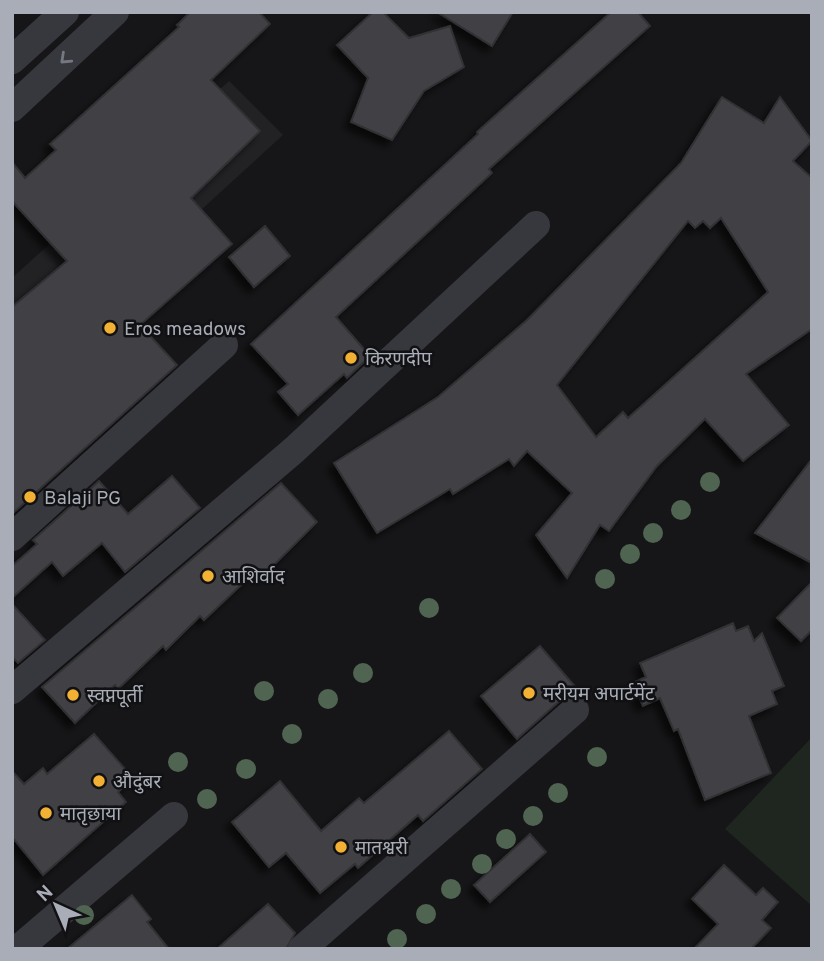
<svg xmlns="http://www.w3.org/2000/svg" width="824" height="961" viewBox="0 0 824 961" font-family="Overpass,'Noto Sans Devanagari',sans-serif">
  <style>
    .built { fill: #222225 }
    .green { fill: #1e261f }
    .building { fill: #404145; stroke: #303034; stroke-width: 2; fill-rule: evenodd; filter: url(#shadow) }
    .lines { fill: none; stroke-linecap: round; stroke-linejoin: round }
    .street { stroke: #37383d; stroke-width: 28 }
    .tree { fill: #506452 }
    .oneway { stroke: #757881 }
    .poi-dot { fill: #f2b134; stroke: #111113; stroke-width: 2.5 }
    .labels { text-anchor: middle; stroke-width: 5; stroke-linejoin: round; paint-order: stroke }
    .poi-label { font-size: 19px; fill: #a8adb8; stroke: #111113; text-anchor: start }
  </style>
  <defs>
    <filter id="shadow"><feDropShadow dx="-6" dy="6" stdDeviation="3.5" flood-color="#0009"/></filter>
  </defs>
  <rect width="100%" height="100%" fill="#161618"/>
  <polygon class="built" points="229,81 283,135 12,383 12,278"/>
  <polygon class="green" points="812,737 812,906 725,829"/>
  <g class="building">
    <polygon points="190,12 259,12 270,24 211,80 260,131 191,198 232,244 140,325 177,365 12,514 12,307 67,261 12,201 12,162 25,178 56,150 50,144 179,27 177,25"/>
    <polygon points="373,12 383,12 409,38 450,26 464,67 424,91 392,140 351,122 368,78 337,45"/>
    <polygon points="437,12 513,12 492,46"/>
    <polygon points="611,12 638,12 650,26 489,169 492,173 336,317 370,356 347,378 344,374 298,415 278,392 288,384 251,344 478,134 477,132"/>
    <path d="M722 97 764 123 780 97 812 141 793 161 812 178V329L746 374 789 425 743 461 705 419 657 466 609 531 600 525 567 578 536 535 572 493 527 451 514 466 509 459 453 494 450 489 377 533 334 463 438 397 527 320 681 163ZM721 218 768 292 628 418 623 412 596 437 557 385 688 221 695 228 703 221 710 228Z"/>
    <polygon points="265,226 290,256 254,287 229,257"/>
    <polygon points="812,459 812,563 755,533"/>
    <polygon points="172,476 200,508 125,572 102,543 63,576 52,562 12,598 12,566 37,544 33,540 99,481 128,514"/>
    <polygon points="281,483 317,522 263,576 258,569 204,620 200,616 166,650 163,646 118,689 115,685 75,723 42,687"/>
    <polygon points="812,582 812,630 801,641 777,618"/>
    <polygon points="12,604 45,640 18,663 12,657"/>
    <polygon points="733,623 736,631 748,626 754,641 762,633 784,686 772,691 777,704 749,716 771,773 705,800 678,729 674,731 660,698 643,706 633,683 646,677 640,663"/>
    <polygon points="540,646 578,690 564,697 517,739 481,696"/>
    <polygon points="449,731 482,769 423,821 418,815 358,868 355,864 320,893 286,853 269,867 232,822 280,781 321,831 359,798 364,803"/>
    <polygon points="94,734 133,778 118,792 126,802 43,875 12,837 12,771 24,784 43,768 47,774"/>
    <polygon points="530,834 546,852 490,902 474,885"/>
    <polygon points="724,865 756,895 763,888 778,902 762,920 771,928 751,949 694,949 718,924 692,899"/>
    <polygon points="132,895 151,919 147,922 169,949 67,949"/>
    <polygon points="268,904 295,933 286,949 217,949"/>
  </g>
  <g class="lines">
    <g class="street">
      <polyline points="12,60 65,12"/>
      <polyline points="12,108 115,12"/>
      <polyline points="12,537 224,345"/>
      <polyline points="12,690 294,450 536,225"/>
      <polyline points="18,949 174,816"/>
      <polyline points="302,949 575,710"/>
    </g>
  </g>
  <g class="tree">
    <circle cx="710" cy="482" r="10"/>
    <circle cx="681" cy="510" r="10"/>
    <circle cx="653" cy="533" r="10"/>
    <circle cx="630" cy="554" r="10"/>
    <circle cx="605" cy="579" r="10"/>
    <circle cx="429" cy="608" r="10"/>
    <circle cx="363" cy="673" r="10"/>
    <circle cx="264" cy="691" r="10"/>
    <circle cx="328" cy="699" r="10"/>
    <circle cx="292" cy="734" r="10"/>
    <circle cx="597" cy="757" r="10"/>
    <circle cx="178" cy="762" r="10"/>
    <circle cx="246" cy="769" r="10"/>
    <circle cx="558" cy="793" r="10"/>
    <circle cx="207" cy="799" r="10"/>
    <circle cx="533" cy="816" r="10"/>
    <circle cx="506" cy="839" r="10"/>
    <circle cx="482" cy="864" r="10"/>
    <circle cx="451" cy="889" r="10"/>
    <circle cx="426" cy="914" r="10"/>
    <circle cx="84" cy="915" r="10"/>
    <circle cx="397" cy="939" r="10"/>
  </g>
  <defs><path id="oneway-chevron" d="M-2-3.5L2.5 0L-2 3.5" fill="none" stroke-width="1.6" stroke-linecap="round" stroke-linejoin="round" transform="scale(1.75)"/></defs>
  <use class="oneway" href="#oneway-chevron" transform="translate(65 59) rotate(137)"/>
  <g class="poi-dot">
    <circle cx="110" cy="328" r="7"/>
    <circle cx="351" cy="358" r="7"/>
    <circle cx="30" cy="497" r="7"/>
    <circle cx="208" cy="576" r="7"/>
    <circle cx="529" cy="693" r="7"/>
    <circle cx="73" cy="695" r="7"/>
    <circle cx="99" cy="781" r="7"/>
    <circle cx="46" cy="813" r="7"/>
    <circle cx="341" cy="847" r="7"/>
  </g>
  <g class="labels">
    <g class="poi-label">
      <text x="124" y="335">Eros meadows</text>
      <text x="365" y="365">किरणदीप</text>
      <text x="44" y="504">Balaji PG</text>
      <text x="222" y="583">आशिर्वाद</text>
      <text x="543" y="700">मरीयम अपार्टमेंट</text>
      <text x="87" y="702">स्वप्नपूर्ती</text>
      <text x="113" y="788">औदुंबर</text>
      <text x="60" y="820">मातृछाया</text>
      <text x="355" y="854">मातश्वरी</text>
    </g>
  </g>
  <rect width="824" height="961" fill="none" stroke="#a8adb8" stroke-width="28"/>
  <g transform="translate(56 905) rotate(316)" stroke="#111113" stroke-width="5" paint-order="stroke">
  <path d="M0-5L12 26L0 18L-12 26Z" fill="#a8adb8"/>
  <text y="-10" font-size="19" font-weight="bold" text-anchor="middle" fill="#a8adb8">N</text>
  </g>
</svg>
